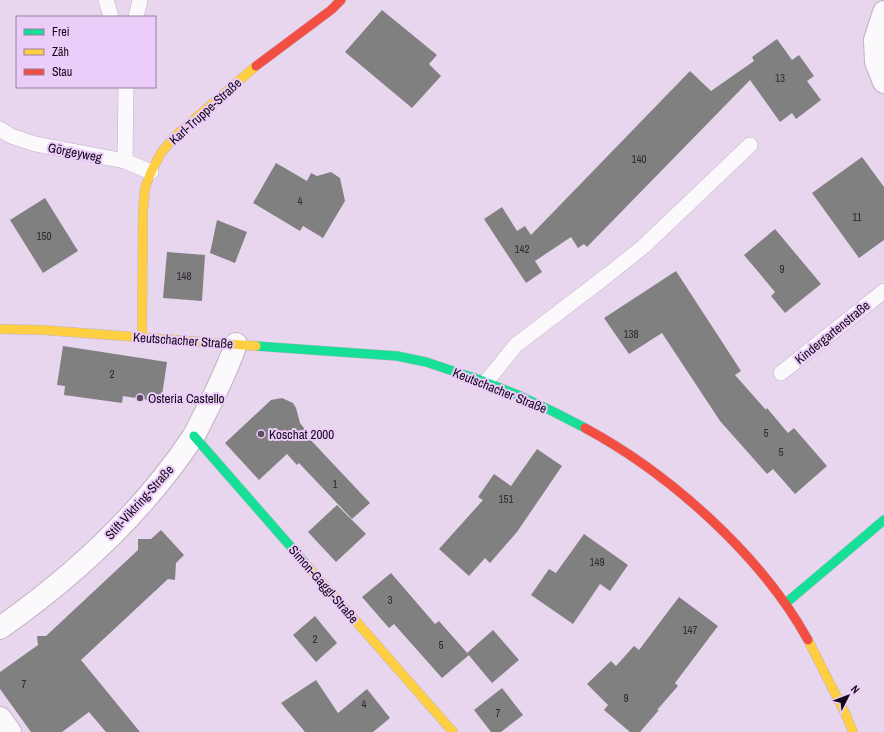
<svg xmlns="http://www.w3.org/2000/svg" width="884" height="732" viewBox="0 0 884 732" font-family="'Archivo Narrow',sans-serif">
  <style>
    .building { fill: #818080 }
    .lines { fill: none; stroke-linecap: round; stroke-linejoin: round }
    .lane-casing { stroke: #c0b2c5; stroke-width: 16 }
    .street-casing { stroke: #c0b2c5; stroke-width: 24 }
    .fast-casing { stroke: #c0b2c5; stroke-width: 10 }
    .slow-casing { stroke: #c0b2c5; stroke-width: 10 }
    .jam-casing { stroke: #c0b2c5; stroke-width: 10 }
    .lane { stroke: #fcf9fc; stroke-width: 15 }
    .street { stroke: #fcf9fc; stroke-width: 22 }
    .fast { stroke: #16e098; stroke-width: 9 }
    .slow { stroke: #ffcf43; stroke-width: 9 }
    .jam { stroke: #f24e42; stroke-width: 9 }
    .poi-dot { fill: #5e5062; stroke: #ecccf9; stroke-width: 1.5 }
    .labels { text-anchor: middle; stroke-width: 4; stroke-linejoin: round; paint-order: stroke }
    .number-label { font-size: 11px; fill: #2e2631 }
    .street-label { font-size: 13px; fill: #130817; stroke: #ecccf9 }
    .poi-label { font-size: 13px; fill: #130817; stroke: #ecccf9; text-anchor: start }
  </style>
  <rect width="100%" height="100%" fill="#e8d6ee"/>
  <g class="building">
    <polygon points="382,10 437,55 429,64 441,76 412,108 345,52"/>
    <polygon points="777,39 792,60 799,55 814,76 807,81 821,100 796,119 792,113 780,122 750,80 587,247 584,244 578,248 571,237 535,261 542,272 526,283 484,219 502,207 517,231 525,226 531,235 690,71 711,91 754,61 752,57"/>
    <polygon points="862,157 884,187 884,240 859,258 812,193"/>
    <polygon points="276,163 307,181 311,173 317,176 331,172 340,178 345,201 323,238 303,226 300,231 253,203"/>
    <polygon points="45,198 78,251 43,273 10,220"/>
    <polygon points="217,220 247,232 235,263 210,253"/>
    <polygon points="775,229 821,284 785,313 771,296 775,292 744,255"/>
    <polygon points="167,252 205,255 202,301 163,298"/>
    <polygon points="676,271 741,371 735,375 766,410 767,408 788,433 794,428 827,466 795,494 773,469 767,474 720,421 662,333 629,354 604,318"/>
    <polygon points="63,346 167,362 161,402 123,396 122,403 64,395 65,386 57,385"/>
    <polygon points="282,398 293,403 296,408 300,423 307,432 305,434 370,503 352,519 299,463 297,465 287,454 259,480 225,443 271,400"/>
    <polygon points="537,449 562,466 517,532 490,563 485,558 469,576 439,549 483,500 478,497 494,474 511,486"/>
    <polygon points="337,505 366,534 336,562 308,532"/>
    <polygon points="161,530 184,555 176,563 175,580 168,579 81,660 140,732 106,732 89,712 62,732 31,732 0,689 0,672 38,645 37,636 46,636 138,550 138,539 151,539"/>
    <polygon points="584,534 628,565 610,591 600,584 573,624 531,595 549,569 556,573"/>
    <polygon points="391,573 435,624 439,621 469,655 442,678 394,624 389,628 362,597"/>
    <polygon points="679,597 718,626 675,683 678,686 657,710 659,710 640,732 630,732 604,710 608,705 587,684 611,661 616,666 634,646 639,650"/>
    <polygon points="315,616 337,643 316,662 293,635"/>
    <polygon points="493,630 519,660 492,683 467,653"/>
    <polygon points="316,680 338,713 367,689 390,718 373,732 305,732 281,703"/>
    <polygon points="502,688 523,715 501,732 491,732 474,710"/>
  </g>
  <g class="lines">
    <defs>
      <g id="lane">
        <polyline points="106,0 111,17"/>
        <polyline points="136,17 140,0"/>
        <polyline points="0,129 11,136 35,144 125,161 151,172"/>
        <polyline points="125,161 126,87"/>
        <polyline points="781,373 884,291"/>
        <polyline points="486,382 516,345 609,274 644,246 750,145"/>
      </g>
      <g id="street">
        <polyline points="884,12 875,40 876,62 884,82"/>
        <path d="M0 628C74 576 143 512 193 437 198 429 202 419 207 410 218 388 228 367 236 344"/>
        <polyline points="0,718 10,732"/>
      </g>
      <g id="fast">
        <polyline points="256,346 397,356 426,362 480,380 518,395 554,412 585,428"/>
        <polyline points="194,436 305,563"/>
        <polyline points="786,603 884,520"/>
      </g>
      <g id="slow">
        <polyline points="0,329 43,330 256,346"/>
        <polyline points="142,337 143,210 145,188 151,172 161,153 175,136 256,66"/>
        <polyline points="305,563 453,732"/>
        <polyline points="808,640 846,715 853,732"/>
      </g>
      <g id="jam">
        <polyline points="256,66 331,10 341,0"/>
        <path d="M585 428C670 474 761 555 808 640"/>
      </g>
    </defs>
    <use href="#lane" class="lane-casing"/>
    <use href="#street" class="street-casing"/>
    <use href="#fast" class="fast-casing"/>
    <use href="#slow" class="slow-casing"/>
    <use href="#jam" class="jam-casing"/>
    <use href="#lane" class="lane"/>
    <use href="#street" class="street"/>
    <use href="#fast" class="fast"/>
    <use href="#slow" class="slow"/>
    <use href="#jam" class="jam"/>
  </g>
  <g class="poi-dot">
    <circle cx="140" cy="398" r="4"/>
    <circle cx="261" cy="434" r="4"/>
  </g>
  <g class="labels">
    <g class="number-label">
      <text x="780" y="82">13</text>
      <text x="639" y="163">140</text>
      <text x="300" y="205">4</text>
      <text x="857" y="221">11</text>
      <text x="44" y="240">150</text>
      <text x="522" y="253">142</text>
      <text x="782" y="273">9</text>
      <text x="184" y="280">148</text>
      <text x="631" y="338">138</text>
      <text x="112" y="378">2</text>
      <text x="766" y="437">5</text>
      <text x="781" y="456">5</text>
      <text x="335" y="488">1</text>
      <text x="506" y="503">151</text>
      <text x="597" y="566">149</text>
      <text x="390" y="604">3</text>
      <text x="690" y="634">147</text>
      <text x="315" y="643">2</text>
      <text x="441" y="649">5</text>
      <text x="24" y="688">7</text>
      <text x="626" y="702">9</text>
      <text x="364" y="708">4</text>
      <text x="498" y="717">7</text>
    </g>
    <g class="street-label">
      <text transform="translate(205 111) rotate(-42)" y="5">Karl-Truppe-Straße</text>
      <text transform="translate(75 152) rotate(11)" y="5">Görgeyweg</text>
      <text transform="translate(832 332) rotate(-39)" y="5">Kindergartenstraße</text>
      <text transform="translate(183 340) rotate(4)" y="5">Keutschacher Straße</text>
      <text transform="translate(500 390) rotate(22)" y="5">Keutschacher Straße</text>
      <text transform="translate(139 502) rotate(-48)" y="5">Stift-Viktring-Straße</text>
      <text transform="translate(324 584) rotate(49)" y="5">Simon-Gaggl-Straße</text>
    </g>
    <g class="poi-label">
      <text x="148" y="403">Osteria Castello</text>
      <text x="269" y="439">Koschat 2000</text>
    </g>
  </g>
  <rect x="16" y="16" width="140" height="72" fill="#ecccf9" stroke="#957e9f"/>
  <rect x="24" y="29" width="20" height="6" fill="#16e098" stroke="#957e9f"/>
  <text x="52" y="36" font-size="12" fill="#130817">Frei</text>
  <rect x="24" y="49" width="20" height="6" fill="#ffcf43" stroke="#957e9f"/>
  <text x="52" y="56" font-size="12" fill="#130817">Zäh</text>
  <rect x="24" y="69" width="20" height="6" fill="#f24e42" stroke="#957e9f"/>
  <text x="52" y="76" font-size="12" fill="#130817">Stau</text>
  <g transform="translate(848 696) rotate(48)" stroke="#ecccf9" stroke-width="3" paint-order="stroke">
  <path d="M0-3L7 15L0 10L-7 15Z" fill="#130817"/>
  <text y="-6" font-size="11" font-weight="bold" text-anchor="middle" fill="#130817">N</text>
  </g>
</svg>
